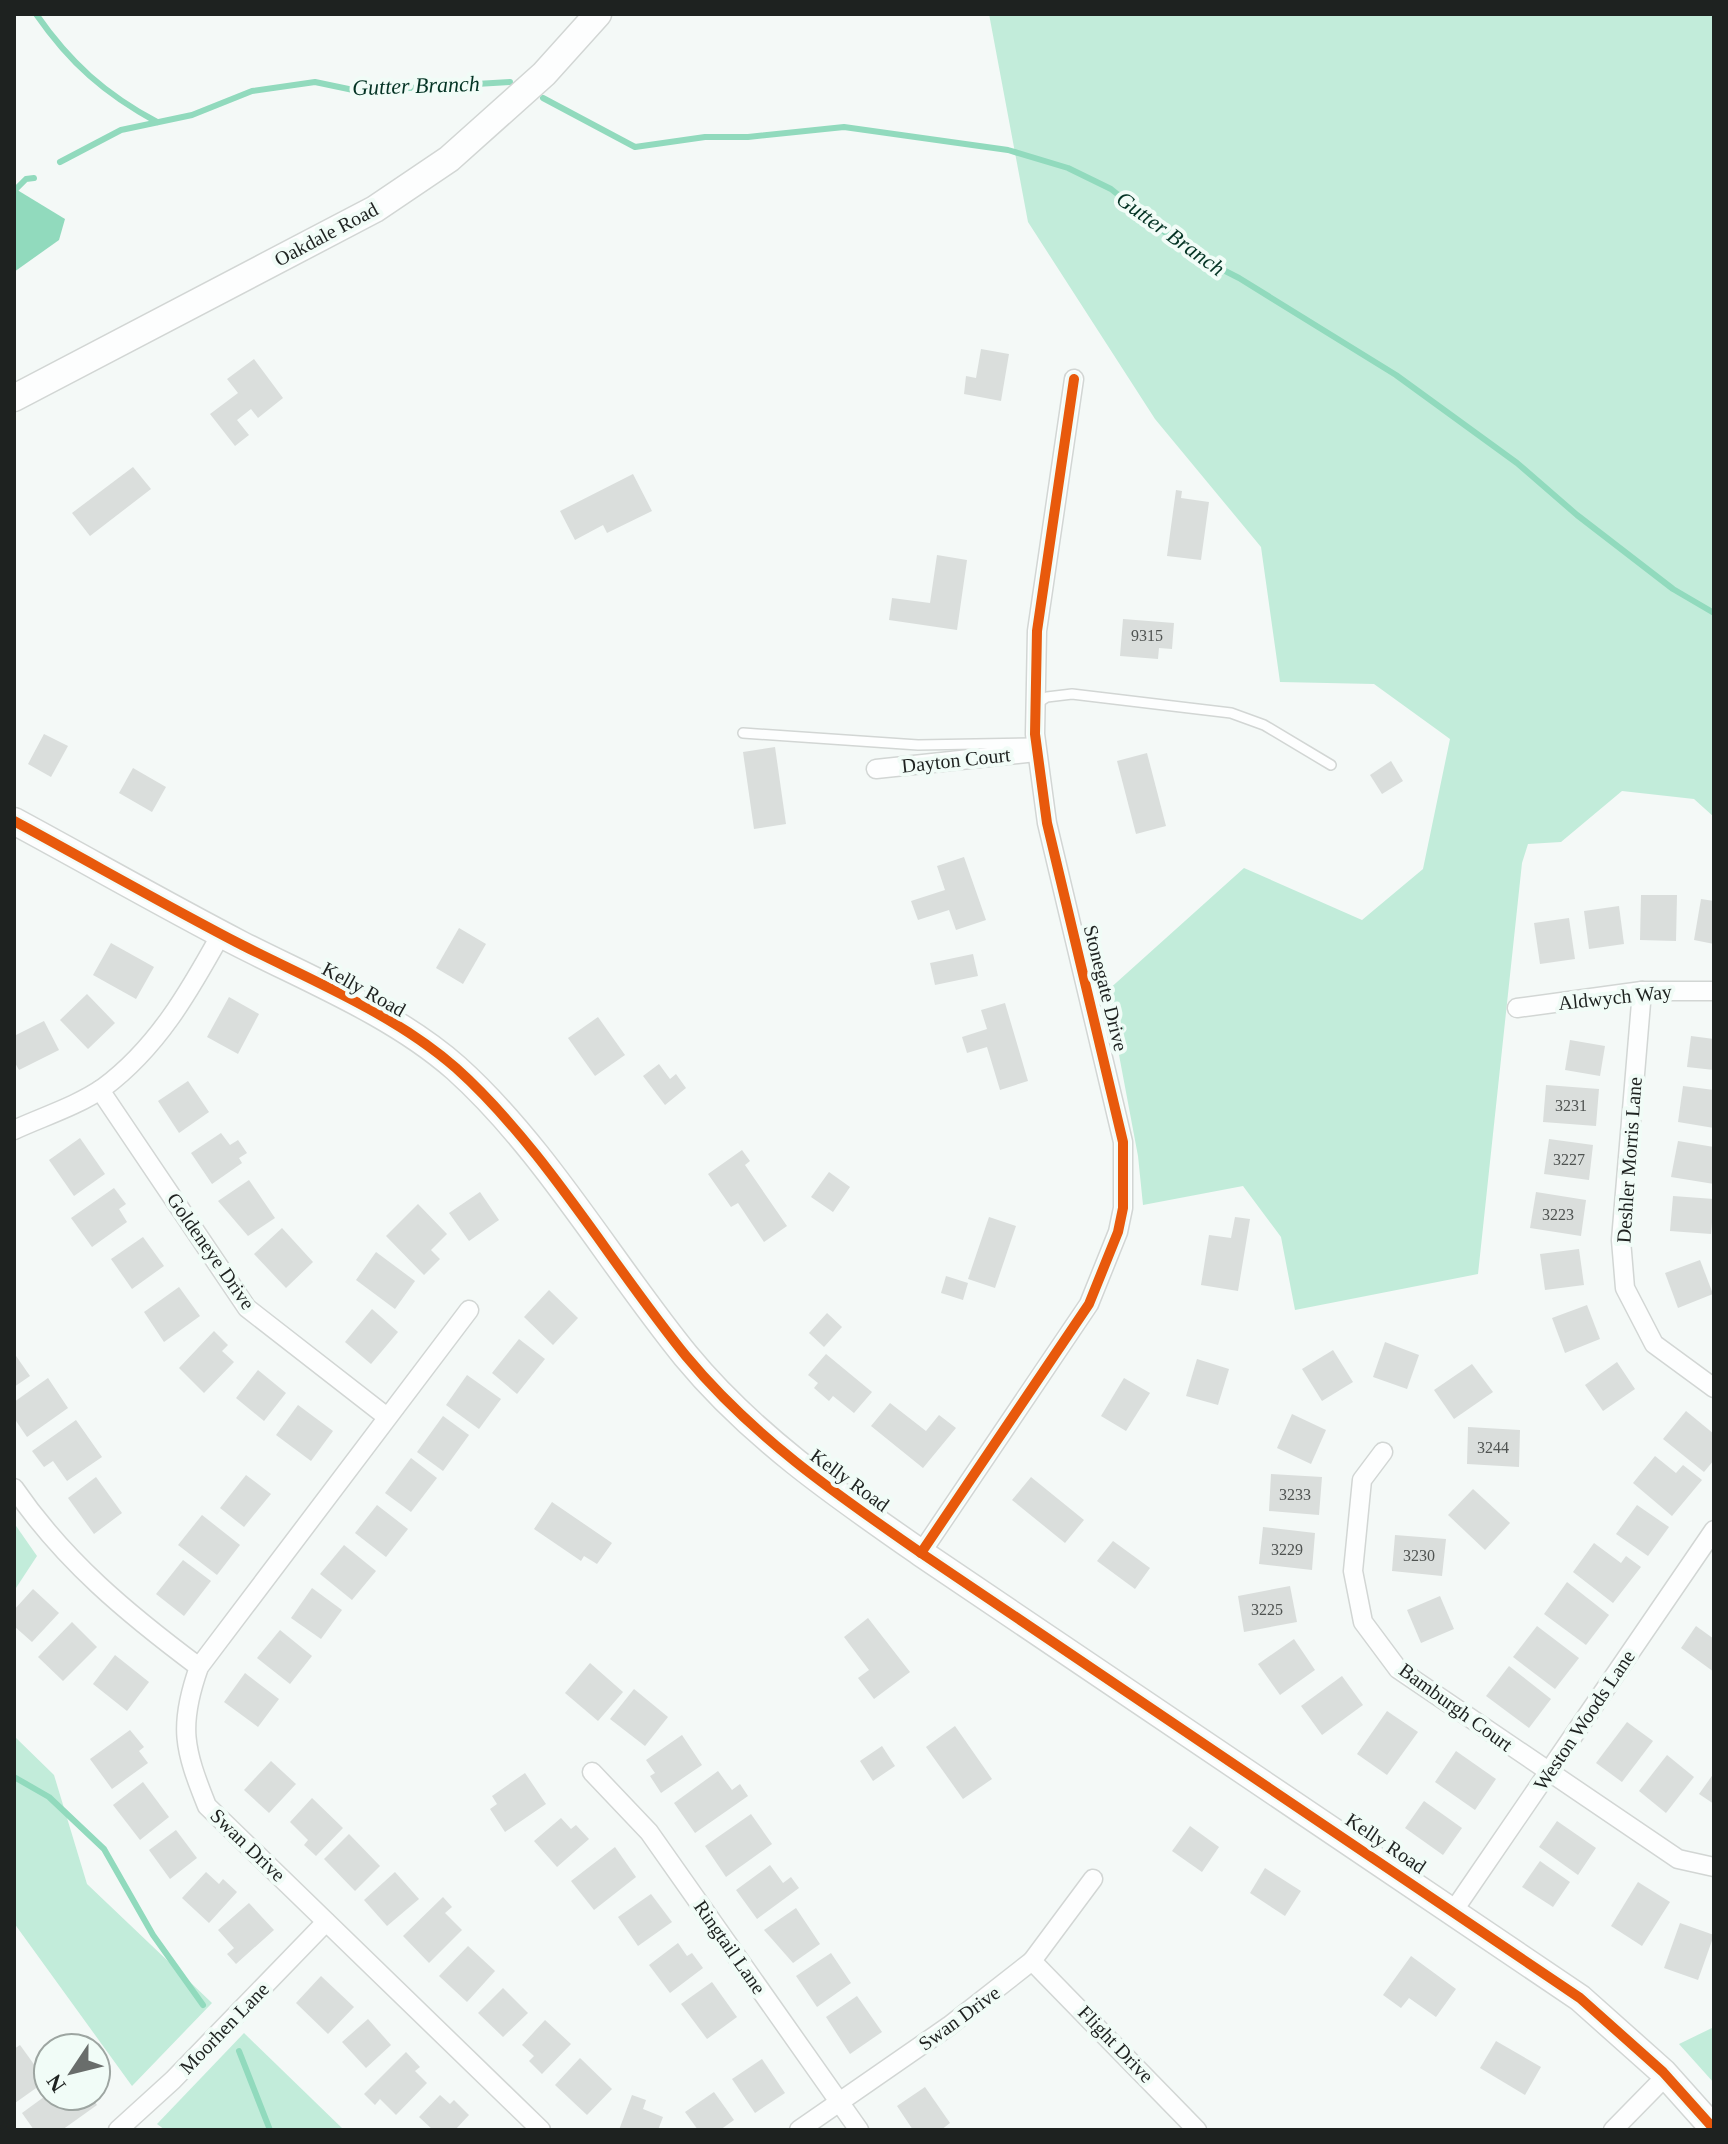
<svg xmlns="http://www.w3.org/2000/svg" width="1728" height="2144" viewBox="0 0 1728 2144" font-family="Georgia,serif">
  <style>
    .green { fill: #c2ecda }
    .water { fill: #91dabd }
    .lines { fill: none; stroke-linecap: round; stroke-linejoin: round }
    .stream { stroke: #91dabd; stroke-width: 6 }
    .building { fill: #dadedc }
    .lane-casing { stroke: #d2d6d4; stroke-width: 12 }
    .street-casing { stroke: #d2d6d4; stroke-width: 21 }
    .secondary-casing { stroke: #d2d6d4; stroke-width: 29 }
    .lane { stroke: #fdfefe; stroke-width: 9 }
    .street { stroke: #fdfefe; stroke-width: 18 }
    .secondary { stroke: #fdfefe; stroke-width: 26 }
    .cycleway-casing { stroke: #f1fcf7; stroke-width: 15 }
    .cycleway { stroke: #e8590c; stroke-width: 10 }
    .labels { text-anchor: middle; stroke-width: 8; stroke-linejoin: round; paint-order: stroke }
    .number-label { font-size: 16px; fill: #4f5351 }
    .street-label { font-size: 20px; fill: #1e2220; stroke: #f1fcf7 }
    .water-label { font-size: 22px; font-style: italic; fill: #043324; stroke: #f1fcf7 }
  </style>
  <rect width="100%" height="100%" fill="#f4f9f7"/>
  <g class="green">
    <polygon points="989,14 1714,14 1714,817 1694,799 1622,791 1561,842 1528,844 1522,863 1478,1274 1295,1310 1281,1237 1243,1186 1143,1205 1138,1156 1107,991 1244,868 1362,920 1423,869 1450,739 1374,684 1280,682 1261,547 1155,419 1028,222"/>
    <polygon points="14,1523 37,1556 14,1591"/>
    <polygon points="14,1736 54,1775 87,1884 212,2003 132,2086 14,1923"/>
    <polygon points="1714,2027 1714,2083 1679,2044"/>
    <polygon points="244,2033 344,2130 165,2130 157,2124"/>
  </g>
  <polygon class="water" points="14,188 65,219 59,240 14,272"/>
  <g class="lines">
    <g class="stream">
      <path d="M36 14C70 63 105 94 157 122"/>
      <polyline points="543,98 635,147 705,137 748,137 844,127 1008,150 1068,168 1111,189 1192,254 1239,278 1396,375 1517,463 1577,515 1673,589 1714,613"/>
      <polyline points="60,162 121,130 192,115 252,91 315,82 358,91 510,82"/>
      <polyline points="14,191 26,179 34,178"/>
      <polyline points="14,1777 49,1797 104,1849 153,1935 203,2005"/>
      <polyline points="239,2051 270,2130"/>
    </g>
  </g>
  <g class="building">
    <polygon points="981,349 1009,354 1001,401 964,394 966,376 976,378"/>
    <polygon points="254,359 283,398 258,418 251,409 237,420 249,435 235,446 210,414 238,393 227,379"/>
    <polygon points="133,467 151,489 90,536 72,513"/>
    <polygon points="633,474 652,511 607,533 603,525 575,540 560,511"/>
    <polygon points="1176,490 1182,491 1181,498 1209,502 1201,560 1167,556"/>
    <polygon points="937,555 967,560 957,630 889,620 892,598 930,603"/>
    <polygon points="1123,619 1174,623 1172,649 1159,648 1158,659 1120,656"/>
    <polygon points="44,734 68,746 51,777 28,764"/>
    <polygon points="775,747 786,824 754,829 743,752"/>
    <polygon points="1147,753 1166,826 1136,834 1117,761"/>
    <polygon points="1391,761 1403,781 1382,794 1370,775"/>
    <polygon points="133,768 166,787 152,812 119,793"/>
    <polygon points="964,857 986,920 956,930 949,910 918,920 911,901 945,890 937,866"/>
    <polygon points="1641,895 1677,895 1676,941 1640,940"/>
    <polygon points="1701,899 1714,901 1714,944 1694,940"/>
    <polygon points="1619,906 1624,944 1589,949 1584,911"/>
    <polygon points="1569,918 1575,959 1540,964 1534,923"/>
    <polygon points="459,928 486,944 463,984 436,968"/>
    <polygon points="111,943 154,967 136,999 93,975"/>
    <polygon points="973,954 978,976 935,985 930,963"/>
    <polygon points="87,994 115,1023 88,1049 60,1020"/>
    <polygon points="229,997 259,1014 238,1054 207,1037"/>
    <polygon points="1005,1003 1028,1081 1000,1090 987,1047 967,1053 962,1037 987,1029 981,1010"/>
    <polygon points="598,1017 625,1055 595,1076 568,1038"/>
    <polygon points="44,1021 59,1050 19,1070 14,1061 14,1036"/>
    <polygon points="1691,1036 1714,1039 1714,1070 1687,1067"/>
    <polygon points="1570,1040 1605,1046 1600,1076 1565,1070"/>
    <polygon points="659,1064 670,1079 676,1074 686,1088 665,1105 643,1076"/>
    <polygon points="188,1081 209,1112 179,1133 158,1101"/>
    <polygon points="1546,1085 1599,1089 1596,1126 1543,1122"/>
    <polygon points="1683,1086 1714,1090 1714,1128 1678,1122"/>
    <polygon points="221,1133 230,1145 238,1140 247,1153 239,1158 242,1163 212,1184 191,1153"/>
    <polygon points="80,1138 105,1174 74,1196 49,1160"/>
    <polygon points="1549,1139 1593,1145 1589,1180 1544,1174"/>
    <polygon points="1678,1141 1714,1147 1714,1184 1671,1177"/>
    <polygon points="742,1150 750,1161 745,1165 787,1226 764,1242 738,1203 731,1207 708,1174"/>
    <polygon points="829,1172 850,1187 833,1212 811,1197"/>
    <polygon points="249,1180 275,1218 248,1236 218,1201"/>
    <polygon points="114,1188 126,1204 119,1209 127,1222 92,1247 71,1218"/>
    <polygon points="480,1192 499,1220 469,1241 449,1213"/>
    <polygon points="1536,1192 1586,1200 1581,1236 1530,1228"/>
    <polygon points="1673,1196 1714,1199 1711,1234 1670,1231"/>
    <polygon points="418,1204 447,1234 431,1250 440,1259 424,1275 386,1236"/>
    <polygon points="989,1217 1016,1226 995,1288 968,1279"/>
    <polygon points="1235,1217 1250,1219 1238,1291 1201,1285 1209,1235 1231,1238"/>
    <polygon points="282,1228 313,1262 286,1288 254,1254"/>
    <polygon points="143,1237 164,1266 132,1289 111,1259"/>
    <polygon points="1579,1249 1584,1285 1545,1290 1540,1254"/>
    <polygon points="376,1252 415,1281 395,1309 356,1280"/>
    <polygon points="1700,1260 1713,1294 1678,1308 1665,1273"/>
    <polygon points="946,1276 968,1283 963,1300 941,1293"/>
    <polygon points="179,1287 200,1316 164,1342 144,1312"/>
    <polygon points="549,1290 578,1318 553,1345 524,1317"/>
    <polygon points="1587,1305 1600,1339 1565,1353 1552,1318"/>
    <polygon points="372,1309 398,1332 371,1364 345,1342"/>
    <polygon points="827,1313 842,1327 824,1347 809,1333"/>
    <polygon points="214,1331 228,1345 222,1351 234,1362 204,1393 179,1368"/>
    <polygon points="519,1339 545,1359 517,1394 492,1373"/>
    <polygon points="1385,1342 1419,1355 1407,1389 1373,1377"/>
    <polygon points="1333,1350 1353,1382 1322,1401 1302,1369"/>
    <polygon points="14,1353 30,1376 14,1387"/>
    <polygon points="826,1354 872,1392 854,1413 833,1396 829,1401 814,1388 818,1383 808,1375"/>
    <polygon points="1197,1359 1229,1369 1218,1405 1186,1396"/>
    <polygon points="1617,1362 1635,1389 1603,1411 1585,1385"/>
    <polygon points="1472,1364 1493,1392 1454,1419 1434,1390"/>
    <polygon points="258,1370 286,1393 264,1421 236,1398"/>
    <polygon points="467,1375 501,1399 479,1429 446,1405"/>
    <polygon points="48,1378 68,1408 27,1437 14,1418 14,1402"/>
    <polygon points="1124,1378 1150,1393 1126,1431 1101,1416"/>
    <polygon points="890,1403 926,1431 939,1415 956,1428 923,1468 871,1426"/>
    <polygon points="298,1405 333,1431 311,1461 276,1435"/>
    <polygon points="1686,1411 1714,1434 1714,1460 1704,1472 1663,1439"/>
    <polygon points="1292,1414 1326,1430 1311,1464 1277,1448"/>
    <polygon points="443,1416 469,1435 443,1471 417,1452"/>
    <polygon points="76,1420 102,1457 67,1481 53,1461 44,1467 32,1451"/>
    <polygon points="1468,1427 1520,1430 1519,1467 1467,1464"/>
    <polygon points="1655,1456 1676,1473 1683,1465 1702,1480 1672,1516 1633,1483"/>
    <polygon points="411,1458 437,1478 411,1512 385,1493"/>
    <polygon points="1271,1474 1322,1477 1319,1515 1269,1511"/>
    <polygon points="246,1475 271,1494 244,1527 220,1508"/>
    <polygon points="96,1477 122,1513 94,1534 68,1498"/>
    <polygon points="1031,1477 1084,1520 1065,1543 1012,1500"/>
    <polygon points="1473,1489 1510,1523 1485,1550 1448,1515"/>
    <polygon points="552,1502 612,1543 597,1564 584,1556 581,1561 534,1529"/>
    <polygon points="377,1505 408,1529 386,1557 355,1533"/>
    <polygon points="1637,1505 1669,1527 1648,1556 1616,1534"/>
    <polygon points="202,1515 240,1545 217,1575 178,1545"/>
    <polygon points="1263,1527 1315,1533 1312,1570 1259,1564"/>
    <polygon points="1395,1535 1446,1539 1442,1576 1392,1571"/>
    <polygon points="1113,1541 1150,1568 1135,1589 1097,1561"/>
    <polygon points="1594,1543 1621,1563 1626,1556 1641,1567 1613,1603 1573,1572"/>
    <polygon points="344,1545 376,1571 352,1600 320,1574"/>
    <polygon points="183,1560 211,1581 184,1616 156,1594"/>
    <polygon points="1567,1582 1609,1615 1586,1645 1544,1614"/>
    <polygon points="1290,1586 1297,1622 1244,1632 1238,1596"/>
    <polygon points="312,1588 342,1610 321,1639 291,1618"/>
    <polygon points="33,1589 59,1613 32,1642 14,1626 14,1610"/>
    <polygon points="1440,1596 1454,1629 1421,1643 1407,1610"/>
    <polygon points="868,1618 910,1672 874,1699 858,1678 869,1670 844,1637"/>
    <polygon points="72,1622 97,1647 63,1681 38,1657"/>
    <polygon points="1537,1626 1579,1658 1555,1689 1513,1657"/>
    <polygon points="1696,1626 1714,1639 1714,1672 1681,1648"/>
    <polygon points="280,1630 312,1656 290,1684 257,1658"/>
    <polygon points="1294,1639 1315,1670 1280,1695 1258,1664"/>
    <polygon points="115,1655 149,1682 127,1711 93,1684"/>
    <polygon points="590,1663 623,1692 598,1721 565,1693"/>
    <polygon points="1509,1666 1551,1699 1529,1728 1486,1696"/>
    <polygon points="245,1673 279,1699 258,1727 224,1702"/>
    <polygon points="1342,1676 1363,1705 1322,1735 1301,1706"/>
    <polygon points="634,1689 668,1717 645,1746 610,1719"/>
    <polygon points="1387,1711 1418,1732 1387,1775 1357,1754"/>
    <polygon points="1627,1722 1653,1741 1622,1782 1596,1763"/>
    <polygon points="955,1726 992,1779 963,1799 926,1747"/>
    <polygon points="130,1730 144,1747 139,1751 148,1763 112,1789 90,1759"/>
    <polygon points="682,1735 702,1765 661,1793 650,1776 655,1773 646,1760"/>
    <polygon points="882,1746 895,1766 873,1781 860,1761"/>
    <polygon points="1456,1751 1496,1779 1475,1810 1435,1782"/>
    <polygon points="1667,1755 1694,1777 1666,1813 1639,1791"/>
    <polygon points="271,1761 296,1784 269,1813 244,1790"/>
    <polygon points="718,1771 732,1790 740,1784 748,1796 695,1833 674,1803"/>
    <polygon points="525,1773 546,1804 505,1832 490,1809 497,1804 492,1796"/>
    <polygon points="1714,1773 1714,1804 1699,1794"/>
    <polygon points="143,1782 169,1817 140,1840 113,1805"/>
    <polygon points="312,1798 343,1828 316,1856 304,1845 308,1840 290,1822"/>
    <polygon points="1424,1801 1462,1828 1443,1855 1405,1828"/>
    <polygon points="751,1814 772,1844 726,1877 705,1846"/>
    <polygon points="561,1818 571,1829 576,1825 589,1839 557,1867 534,1841"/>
    <polygon points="1557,1821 1596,1848 1578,1875 1539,1847"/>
    <polygon points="1190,1826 1219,1847 1202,1872 1172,1851"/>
    <polygon points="176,1830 197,1858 170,1879 149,1850"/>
    <polygon points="349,1834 380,1866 355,1891 324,1859"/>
    <polygon points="615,1847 636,1877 594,1910 571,1881"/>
    <polygon points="1540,1861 1570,1882 1553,1907 1522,1887"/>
    <polygon points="770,1865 783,1883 791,1877 799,1888 757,1919 736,1890"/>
    <polygon points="1265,1868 1301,1891 1285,1916 1250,1893"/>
    <polygon points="206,1872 219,1884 223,1879 237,1892 209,1923 182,1898"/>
    <polygon points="395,1872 419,1899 387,1926 364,1900"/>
    <polygon points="1638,1882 1670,1902 1642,1946 1611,1926"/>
    <polygon points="651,1894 672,1922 638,1946 618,1917"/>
    <polygon points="443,1897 452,1907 445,1913 462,1930 429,1963 403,1936"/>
    <polygon points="249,1903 274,1930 236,1964 227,1954 234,1948 218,1930"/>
    <polygon points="796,1908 820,1944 793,1963 764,1930"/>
    <polygon points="1680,1923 1714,1935 1698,1980 1664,1968"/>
    <polygon points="678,1943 687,1956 692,1953 703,1968 670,1993 649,1965"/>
    <polygon points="468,1946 495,1971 467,2002 439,1976"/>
    <polygon points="831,1953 851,1983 817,2007 796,1976"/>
    <polygon points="1411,1956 1456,1989 1436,2017 1409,1998 1401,2008 1383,1995"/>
    <polygon points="321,1976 354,2007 328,2034 296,2003"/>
    <polygon points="712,1982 737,2017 707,2039 681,2004"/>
    <polygon points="503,1988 528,2013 503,2037 478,2013"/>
    <polygon points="857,1996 882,2032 850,2054 826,2017"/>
    <polygon points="368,2019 391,2045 366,2068 342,2042"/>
    <polygon points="545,2020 571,2044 542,2074 529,2061 534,2056 522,2045"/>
    <polygon points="1496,2041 1541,2067 1525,2095 1480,2068"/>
    <polygon points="20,2045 46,2081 15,2103 14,2049"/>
    <polygon points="406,2052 420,2067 415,2071 427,2083 396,2115 380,2099 375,2105 364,2094"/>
    <polygon points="580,2058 612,2089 587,2115 555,2085"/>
    <polygon points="762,2059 785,2093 755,2113 732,2079"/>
    <polygon points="925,2087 950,2123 941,2130 913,2130 897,2106"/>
    <polygon points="714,2092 734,2120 720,2130 698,2130 685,2112"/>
    <polygon points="48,2094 91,2096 97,2105 62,2130 34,2130 22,2113"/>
    <polygon points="440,2095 450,2104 454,2100 469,2115 455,2130 433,2130 419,2117"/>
    <polygon points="632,2095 646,2100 643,2109 663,2117 658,2130 619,2130"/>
  </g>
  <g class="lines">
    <defs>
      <g id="lane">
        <polyline points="1036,704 1047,697 1072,694 1231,713 1264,725 1331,765"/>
        <polyline points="743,733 918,745 1036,743"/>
      </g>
      <g id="street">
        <polyline points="876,769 1036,752"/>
        <polyline points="1642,991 1621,1240 1625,1288 1654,1344 1714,1388"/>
        <polyline points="1517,1008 1642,991 1714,991"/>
        <polyline points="100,1090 247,1308 387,1417"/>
        <path d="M14 1130C42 1117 77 1106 103 1088 157 1048 189 992 221 934"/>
        <path d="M469 1310 199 1667C178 1726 184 1749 207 1806L541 2130"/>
        <polyline points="1383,1452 1362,1480 1353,1571 1363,1622 1398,1669 1678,1859 1714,1867"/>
        <path d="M14 1488C64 1561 128 1614 199 1667"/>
        <polyline points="921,1553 1089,1304 1118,1232 1123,1208 1123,1142 1047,823 1035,734 1037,631 1074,379"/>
        <polyline points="592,1772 649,1832 859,2130"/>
        <polyline points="1454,1910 1714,1530"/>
        <polyline points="1032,1961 1197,2130"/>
        <polyline points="118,2130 173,2080 326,1922"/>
        <polyline points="799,2130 949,2026 1032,1961 1093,1879"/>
        <polyline points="1613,2130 1667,2075"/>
      </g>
      <g id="secondary">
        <polyline points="14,398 375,209 449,159 544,74 598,14"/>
        <path d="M14 821C90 862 165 905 242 945 313 981 396 1015 456 1068 544 1147 611 1264 686 1356 752 1436 836 1494 921 1553L1580 1998 1663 2072 1714 2129"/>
      </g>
    </defs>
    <use href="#lane" class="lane-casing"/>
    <use href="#street" class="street-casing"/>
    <use href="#secondary" class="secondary-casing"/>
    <use href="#lane" class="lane"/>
    <use href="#street" class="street"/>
    <use href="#secondary" class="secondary"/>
    <defs>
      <g id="cycleway">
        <path d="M14 821C90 862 165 905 242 945 313 981 396 1015 456 1068 544 1147 611 1264 686 1356 752 1436 836 1494 921 1553L1580 1998 1663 2072 1714 2129"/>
        <polyline points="921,1553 1089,1304 1118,1232 1123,1208 1123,1142 1047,823 1035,734 1037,631 1074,379"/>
      </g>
    </defs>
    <use href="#cycleway" class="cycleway-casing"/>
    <use href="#cycleway" class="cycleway"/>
  </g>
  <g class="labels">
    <g class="number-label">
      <text x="1147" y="641">9315</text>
      <text x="1571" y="1111">3231</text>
      <text x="1569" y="1165">3227</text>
      <text x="1558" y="1220">3223</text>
      <text x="1493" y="1453">3244</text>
      <text x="1295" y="1500">3233</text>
      <text x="1287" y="1555">3229</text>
      <text x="1419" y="1561">3230</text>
      <text x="1267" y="1615">3225</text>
    </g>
    <g class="street-label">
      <text transform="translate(326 234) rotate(-28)" y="7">Oakdale Road</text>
      <text transform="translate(956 760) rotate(-6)" y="7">Dayton Court</text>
      <text transform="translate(1106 988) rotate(76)" y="7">Stonegate Drive</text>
      <text transform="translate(364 989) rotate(29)" y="7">Kelly Road</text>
      <text transform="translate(1615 997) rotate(-6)" y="7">Aldwych Way</text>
      <text transform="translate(1629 1160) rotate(-86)" y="7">Deshler Morris Lane</text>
      <text transform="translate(211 1251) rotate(55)" y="7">Goldeneye Drive</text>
      <text transform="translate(850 1480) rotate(36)" y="7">Kelly Road</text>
      <text transform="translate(1456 1707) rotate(36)" y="7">Bamburgh Court</text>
      <text transform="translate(1584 1720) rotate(-56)" y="7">Weston Woods Lane</text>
      <text transform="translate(1386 1843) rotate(34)" y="7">Kelly Road</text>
      <text transform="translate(248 1845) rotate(44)" y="7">Swan Drive</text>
      <text transform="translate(730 1947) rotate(55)" y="7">Ringtail Lane</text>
      <text transform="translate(959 2018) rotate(-36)" y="7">Swan Drive</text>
      <text transform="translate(224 2028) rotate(-46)" y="7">Moorhen Lane</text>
      <text transform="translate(1116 2044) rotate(46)" y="7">Flight Drive</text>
    </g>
    <g class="water-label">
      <text transform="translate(416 85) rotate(-2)" y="8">Gutter Branch</text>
      <text transform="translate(1171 233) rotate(36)" y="8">Gutter Branch</text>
    </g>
  </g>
  <rect width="1728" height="2144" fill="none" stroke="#1e2220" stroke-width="32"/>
  <g transform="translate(72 2072) rotate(235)"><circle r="38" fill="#f1fcf7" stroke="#9da5a1" stroke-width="2"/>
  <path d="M0-6L14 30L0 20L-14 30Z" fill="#696d6b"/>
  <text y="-12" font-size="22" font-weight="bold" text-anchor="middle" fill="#1e2220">N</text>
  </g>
</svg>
